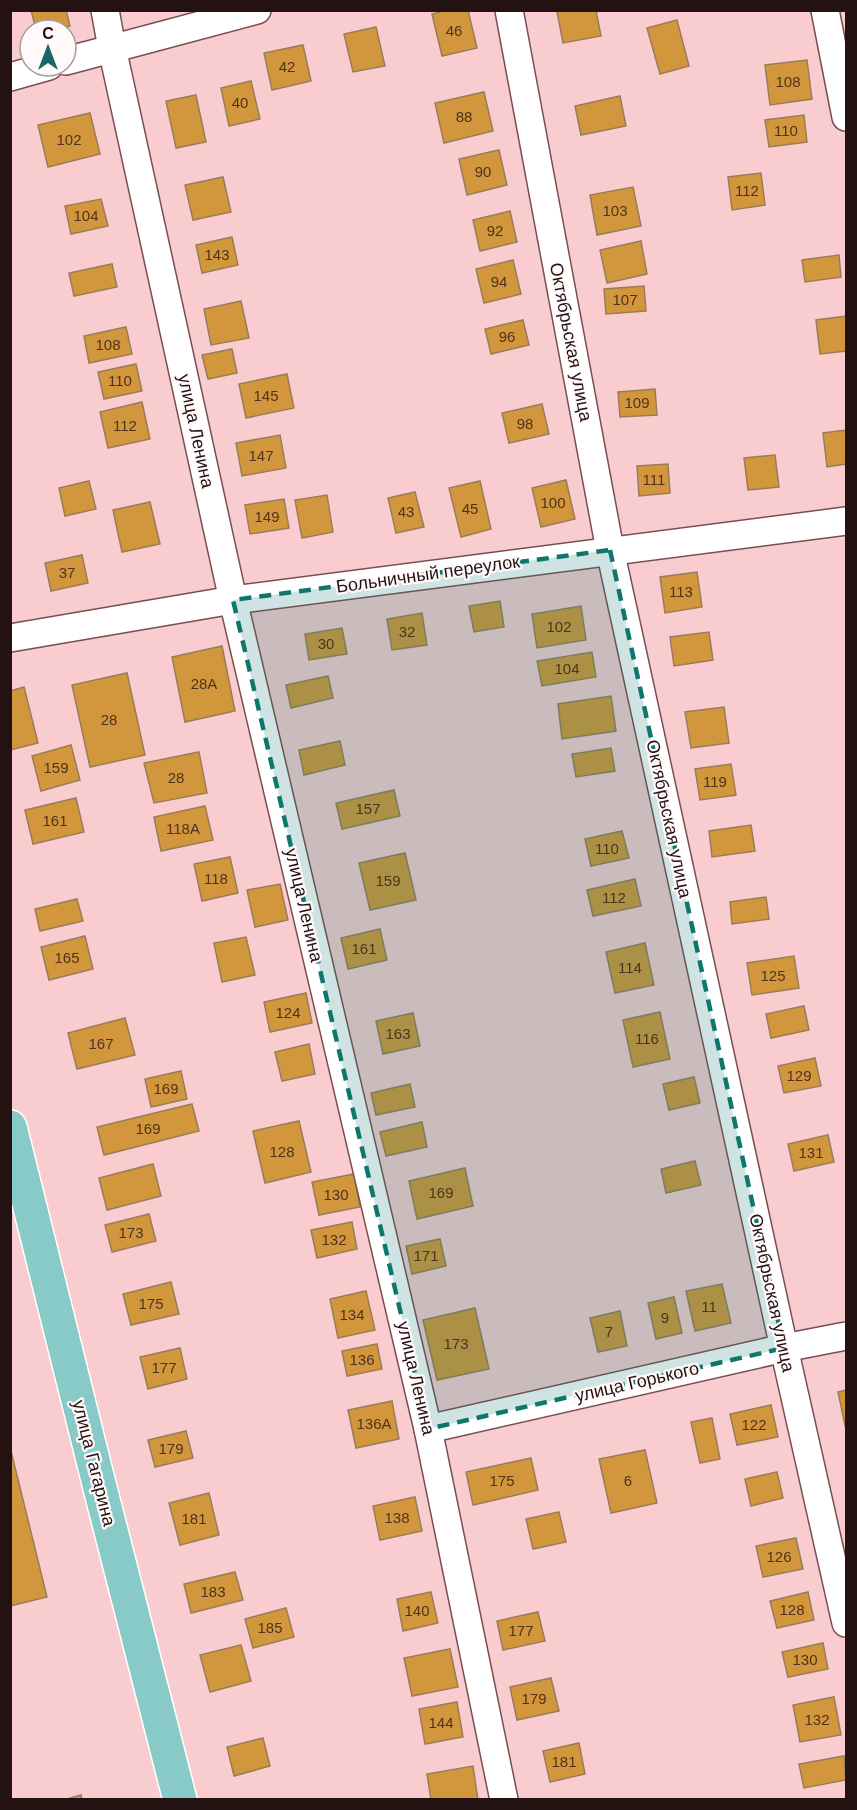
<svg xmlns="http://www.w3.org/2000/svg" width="857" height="1810" viewBox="0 0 857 1810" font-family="Helvetica,sans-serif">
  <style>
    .building { fill: #d2963c; stroke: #997d59; stroke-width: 1.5 }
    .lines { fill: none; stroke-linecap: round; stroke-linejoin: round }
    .minor-casing { stroke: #7a4d51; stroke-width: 30 }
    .major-casing { stroke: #fff; stroke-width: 36 }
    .minor { stroke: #fff; stroke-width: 27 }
    .major { stroke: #88cac8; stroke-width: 33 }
    .marked { fill: #0f766e; fill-opacity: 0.2; stroke: #0f766e; stroke-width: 4.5; stroke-dasharray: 12 8; stroke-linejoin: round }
    .labels { text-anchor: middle; stroke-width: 4.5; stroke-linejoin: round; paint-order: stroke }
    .number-label { font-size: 15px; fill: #50331d }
    .street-label { font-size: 18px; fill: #241213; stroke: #fff9f9 }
  </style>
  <rect width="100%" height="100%" fill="#f9cdd0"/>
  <g class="building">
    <polygon points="31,10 66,10 70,26 51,30 36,30"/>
    <polygon points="448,10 468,10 477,48 442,56 432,14"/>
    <polygon points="562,10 596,10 601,36 563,43 557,12"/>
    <polygon points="677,20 689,66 660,74 647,28"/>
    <polygon points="376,27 385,66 353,72 344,34"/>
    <polygon points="303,45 311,81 272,90 264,53"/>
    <polygon points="807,60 812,99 770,105 765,65"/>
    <polygon points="251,81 260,119 229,126 221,88"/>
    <polygon points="484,92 493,131 444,143 435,103"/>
    <polygon points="196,95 206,142 176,148 166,101"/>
    <polygon points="620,96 626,126 581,135 575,106"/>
    <polygon points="90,113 100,154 48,167 38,125"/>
    <polygon points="804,115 807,142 769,147 765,120"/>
    <polygon points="499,150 507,185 467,195 459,159"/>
    <polygon points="761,173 765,205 732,210 728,177"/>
    <polygon points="223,177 231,212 193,220 185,185"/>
    <polygon points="633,187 641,226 597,235 590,195"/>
    <polygon points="101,199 108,226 71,234 65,206"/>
    <polygon points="510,211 517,242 480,251 473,220"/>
    <polygon points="232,237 238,265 202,273 196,245"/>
    <polygon points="641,241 647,274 607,283 600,250"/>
    <polygon points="839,255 841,277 805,282 802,260"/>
    <polygon points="513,260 521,294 484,303 476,269"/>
    <polygon points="112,264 117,287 74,296 69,273"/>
    <polygon points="644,286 646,311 606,314 604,289"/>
    <polygon points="241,301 249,338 211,345 204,309"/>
    <polygon points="846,316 846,351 820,354 816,320"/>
    <polygon points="523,320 529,345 491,354 485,329"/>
    <polygon points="126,327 132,354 89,363 84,336"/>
    <polygon points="232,349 237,373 208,379 202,355"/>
    <polygon points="136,364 142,391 104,399 98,372"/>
    <polygon points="287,374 294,408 246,418 239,384"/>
    <polygon points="655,389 657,415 620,417 618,392"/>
    <polygon points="142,402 150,439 108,448 100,412"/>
    <polygon points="542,404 549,434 509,443 502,413"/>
    <polygon points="846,430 846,464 827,467 823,433"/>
    <polygon points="280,435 286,468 242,476 236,443"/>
    <polygon points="775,455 779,487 748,490 744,458"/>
    <polygon points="668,464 670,493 639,496 637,466"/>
    <polygon points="566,480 575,519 541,527 532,488"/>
    <polygon points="89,481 96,509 65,516 59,488"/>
    <polygon points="480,481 491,529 461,537 449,488"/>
    <polygon points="415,492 424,527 396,533 388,498"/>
    <polygon points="327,495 333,532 302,538 295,500"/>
    <polygon points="284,499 289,528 250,534 245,505"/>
    <polygon points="150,502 160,544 122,552 113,510"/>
    <polygon points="82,555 88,583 51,591 45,563"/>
    <polygon points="697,572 702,607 665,613 660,577"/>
    <polygon points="500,601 504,627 474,632 469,606"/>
    <polygon points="581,606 586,640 537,648 532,614"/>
    <polygon points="422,613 427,645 392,650 387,619"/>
    <polygon points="342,628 347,654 309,660 305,634"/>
    <polygon points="709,632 713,660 674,666 670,637"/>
    <polygon points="222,646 235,711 185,722 172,657"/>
    <polygon points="592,652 596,677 542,686 537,661"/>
    <polygon points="127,673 145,755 90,767 72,685"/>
    <polygon points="328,676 333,698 291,708 286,685"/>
    <polygon points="24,687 38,743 10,750 10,691"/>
    <polygon points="611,696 616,731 562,739 558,704"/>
    <polygon points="724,707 729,743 691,748 685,712"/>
    <polygon points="340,741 345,765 304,775 299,750"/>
    <polygon points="71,745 80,780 41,791 32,756"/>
    <polygon points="611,748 615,771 576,777 572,754"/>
    <polygon points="199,752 207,793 154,803 144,763"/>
    <polygon points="731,764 736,795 700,800 695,769"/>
    <polygon points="394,790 400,816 342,829 336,803"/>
    <polygon points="76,798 84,832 33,844 25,810"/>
    <polygon points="205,806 213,840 161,851 154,817"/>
    <polygon points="751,825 755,851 712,857 709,831"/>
    <polygon points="622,831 629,858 591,866 585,839"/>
    <polygon points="405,853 416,900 370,910 359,863"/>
    <polygon points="230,857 238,893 202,901 194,864"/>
    <polygon points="635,879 641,906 593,916 587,890"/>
    <polygon points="280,884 288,920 255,927 247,890"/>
    <polygon points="766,897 769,919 732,924 730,902"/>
    <polygon points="77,899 83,921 40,931 35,909"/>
    <polygon points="380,929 387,960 348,969 341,938"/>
    <polygon points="85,936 93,969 49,980 41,947"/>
    <polygon points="246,937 255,975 222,982 214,943"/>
    <polygon points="645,943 654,985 615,993 606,952"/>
    <polygon points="794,956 799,988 752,995 747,963"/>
    <polygon points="306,993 312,1023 270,1032 264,1002"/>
    <polygon points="804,1006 809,1030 771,1038 766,1014"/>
    <polygon points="660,1012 670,1059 633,1067 623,1020"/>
    <polygon points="413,1013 420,1046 383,1054 376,1021"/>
    <polygon points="125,1018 135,1055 77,1069 68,1033"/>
    <polygon points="309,1044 315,1074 282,1081 275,1052"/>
    <polygon points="815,1058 821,1086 784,1093 778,1066"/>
    <polygon points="181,1071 187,1099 151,1107 145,1079"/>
    <polygon points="694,1077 700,1103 669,1110 663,1084"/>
    <polygon points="410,1084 415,1107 376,1115 371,1093"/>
    <polygon points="192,1104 199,1131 104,1155 97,1127"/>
    <polygon points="299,1121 311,1172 265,1183 253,1131"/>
    <polygon points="422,1122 427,1147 386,1156 380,1132"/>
    <polygon points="828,1135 834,1162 794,1171 788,1144"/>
    <polygon points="695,1161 701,1185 666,1193 661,1169"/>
    <polygon points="153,1164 161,1196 107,1210 99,1178"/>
    <polygon points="465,1168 473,1206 417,1219 409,1181"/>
    <polygon points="354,1174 360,1207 319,1215 312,1182"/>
    <polygon points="149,1214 156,1241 112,1252 105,1225"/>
    <polygon points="352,1222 357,1249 317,1258 311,1230"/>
    <polygon points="440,1239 446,1266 412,1274 406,1246"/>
    <polygon points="171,1282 179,1314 131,1325 123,1294"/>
    <polygon points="722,1284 731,1323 695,1331 686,1291"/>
    <polygon points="366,1291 375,1330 338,1338 330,1299"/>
    <polygon points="674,1297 682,1333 656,1339 648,1303"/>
    <polygon points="475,1308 489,1369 437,1380 423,1320"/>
    <polygon points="620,1311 627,1346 598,1352 590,1318"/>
    <polygon points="377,1344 382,1369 347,1376 342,1351"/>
    <polygon points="180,1348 187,1379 148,1389 140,1357"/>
    <polygon points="846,1390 846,1430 838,1392"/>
    <polygon points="392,1401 399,1439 356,1448 348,1410"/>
    <polygon points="771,1405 778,1437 737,1445 730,1414"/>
    <polygon points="712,1418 720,1459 700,1463 691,1422"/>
    <polygon points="186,1431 193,1458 155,1467 148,1440"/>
    <polygon points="10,1447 47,1597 10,1606"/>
    <polygon points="645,1450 657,1503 611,1513 599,1459"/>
    <polygon points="531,1458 538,1490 473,1505 466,1472"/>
    <polygon points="777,1472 783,1498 751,1506 745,1479"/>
    <polygon points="209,1493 219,1535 180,1545 169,1503"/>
    <polygon points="415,1497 422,1531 380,1540 373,1506"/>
    <polygon points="559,1512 566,1542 533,1549 526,1519"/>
    <polygon points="796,1538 803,1569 763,1577 756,1546"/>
    <polygon points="235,1572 243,1600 191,1613 184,1584"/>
    <polygon points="431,1592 438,1623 403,1631 397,1599"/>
    <polygon points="808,1592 814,1620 777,1628 770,1601"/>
    <polygon points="286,1608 294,1637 253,1648 245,1619"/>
    <polygon points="538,1612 545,1641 503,1650 497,1621"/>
    <polygon points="823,1643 828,1669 788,1677 782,1652"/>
    <polygon points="241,1645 251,1681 210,1692 200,1655"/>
    <polygon points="450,1649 458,1687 412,1696 404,1658"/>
    <polygon points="551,1678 559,1711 517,1720 510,1687"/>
    <polygon points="834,1697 841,1735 800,1742 793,1705"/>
    <polygon points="457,1702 463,1737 425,1744 419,1709"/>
    <polygon points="263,1738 270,1766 234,1776 227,1747"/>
    <polygon points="579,1743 585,1774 550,1782 543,1751"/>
    <polygon points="844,1756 846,1780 804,1788 799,1764"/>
    <polygon points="473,1766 478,1800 431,1800 427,1774"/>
    <polygon points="81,1795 82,1800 63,1800"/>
  </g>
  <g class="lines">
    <defs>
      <g id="minor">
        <polyline points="105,10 112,48 233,600 428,1429 504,1800"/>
        <polyline points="509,10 610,550 784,1348 846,1623"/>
        <polyline points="825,10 846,117"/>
        <polyline points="66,61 257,10"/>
        <polyline points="10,77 49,66"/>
        <polyline points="10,638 233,600 846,521"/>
        <polyline points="428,1429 784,1348 846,1336"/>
      </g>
      <polyline id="major" points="10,1127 99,1484 180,1800"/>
    </defs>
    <use href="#minor" class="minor-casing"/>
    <use href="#major" class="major-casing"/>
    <use href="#minor" class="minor"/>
    <use href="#major" class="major"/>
  </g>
  <path class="marked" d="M610 550 784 1348 428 1429 233 600Z"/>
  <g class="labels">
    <g class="number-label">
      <text x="454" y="36">46</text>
      <text x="287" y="72">42</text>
      <text x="788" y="87">108</text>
      <text x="240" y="108">40</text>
      <text x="464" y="122">88</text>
      <text x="786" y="136">110</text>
      <text x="69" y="145">102</text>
      <text x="483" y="177">90</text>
      <text x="747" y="196">112</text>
      <text x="615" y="216">103</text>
      <text x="86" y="221">104</text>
      <text x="495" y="236">92</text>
      <text x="217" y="260">143</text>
      <text x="499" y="287">94</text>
      <text x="625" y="305">107</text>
      <text x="507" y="342">96</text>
      <text x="108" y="350">108</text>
      <text x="120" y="386">110</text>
      <text x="266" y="401">145</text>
      <text x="637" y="408">109</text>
      <text x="525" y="429">98</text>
      <text x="125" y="431">112</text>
      <text x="261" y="461">147</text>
      <text x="654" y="485">111</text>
      <text x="553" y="508">100</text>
      <text x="470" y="514">45</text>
      <text x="406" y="517">43</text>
      <text x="267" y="522">149</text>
      <text x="67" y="578">37</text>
      <text x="681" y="597">113</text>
      <text x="559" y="632">102</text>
      <text x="407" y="637">32</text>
      <text x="326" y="649">30</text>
      <text x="567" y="674">104</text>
      <text x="204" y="689">28А</text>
      <text x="109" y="725">28</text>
      <text x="56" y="773">159</text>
      <text x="176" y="783">28</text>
      <text x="715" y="787">119</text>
      <text x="368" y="814">157</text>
      <text x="55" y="826">161</text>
      <text x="183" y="834">118А</text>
      <text x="607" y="854">110</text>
      <text x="216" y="884">118</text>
      <text x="388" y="886">159</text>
      <text x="614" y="903">112</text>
      <text x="364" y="954">161</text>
      <text x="67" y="963">165</text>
      <text x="630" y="973">114</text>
      <text x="773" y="981">125</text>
      <text x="288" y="1018">124</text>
      <text x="398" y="1039">163</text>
      <text x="647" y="1044">116</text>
      <text x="101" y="1049">167</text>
      <text x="799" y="1081">129</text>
      <text x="166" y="1094">169</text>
      <text x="148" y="1134">169</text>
      <text x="282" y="1157">128</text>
      <text x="811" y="1158">131</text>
      <text x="441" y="1198">169</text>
      <text x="336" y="1200">130</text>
      <text x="131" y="1238">173</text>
      <text x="334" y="1245">132</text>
      <text x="426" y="1261">171</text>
      <text x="151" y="1309">175</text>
      <text x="709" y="1312">11</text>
      <text x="352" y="1320">134</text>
      <text x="665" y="1323">9</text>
      <text x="609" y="1337">7</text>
      <text x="456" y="1349">173</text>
      <text x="362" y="1365">136</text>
      <text x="164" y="1373">177</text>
      <text x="374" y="1429">136А</text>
      <text x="754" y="1430">122</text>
      <text x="171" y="1454">179</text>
      <text x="502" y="1486">175</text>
      <text x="628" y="1486">6</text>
      <text x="397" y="1523">138</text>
      <text x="194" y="1524">181</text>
      <text x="779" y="1562">126</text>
      <text x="213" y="1597">183</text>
      <text x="792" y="1615">128</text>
      <text x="417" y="1616">140</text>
      <text x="270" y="1633">185</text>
      <text x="521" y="1636">177</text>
      <text x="805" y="1665">130</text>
      <text x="534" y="1704">179</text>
      <text x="817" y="1725">132</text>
      <text x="441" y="1728">144</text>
      <text x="564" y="1767">181</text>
    </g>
    <g class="street-label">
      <text transform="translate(571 342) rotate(79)" y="6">Октябрьская улица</text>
      <text transform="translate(196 431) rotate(78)" y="6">улица Ленина</text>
      <text transform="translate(428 574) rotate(-8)" y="6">Больничный переулок</text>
      <text transform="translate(669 819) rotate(78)" y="6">Октябрьская улица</text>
      <text transform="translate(304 905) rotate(77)" y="6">улица Ленина</text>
      <text transform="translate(772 1293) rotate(78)" y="6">Октябрьская улица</text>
      <text transform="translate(416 1378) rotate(77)" y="6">улица Ленина</text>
      <text transform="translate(637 1382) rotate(-13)" y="6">улица Горького</text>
      <text transform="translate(94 1463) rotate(76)" y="6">улица Гагарина</text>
    </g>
  </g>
  <rect width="857" height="1810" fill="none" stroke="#241213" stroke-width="24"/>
  <g transform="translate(48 48)"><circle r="28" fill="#fff9f9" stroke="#a79d9d" stroke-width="1.5"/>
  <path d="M0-4.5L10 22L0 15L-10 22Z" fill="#196766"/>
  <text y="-9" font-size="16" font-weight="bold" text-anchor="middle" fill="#241213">С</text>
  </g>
</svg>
